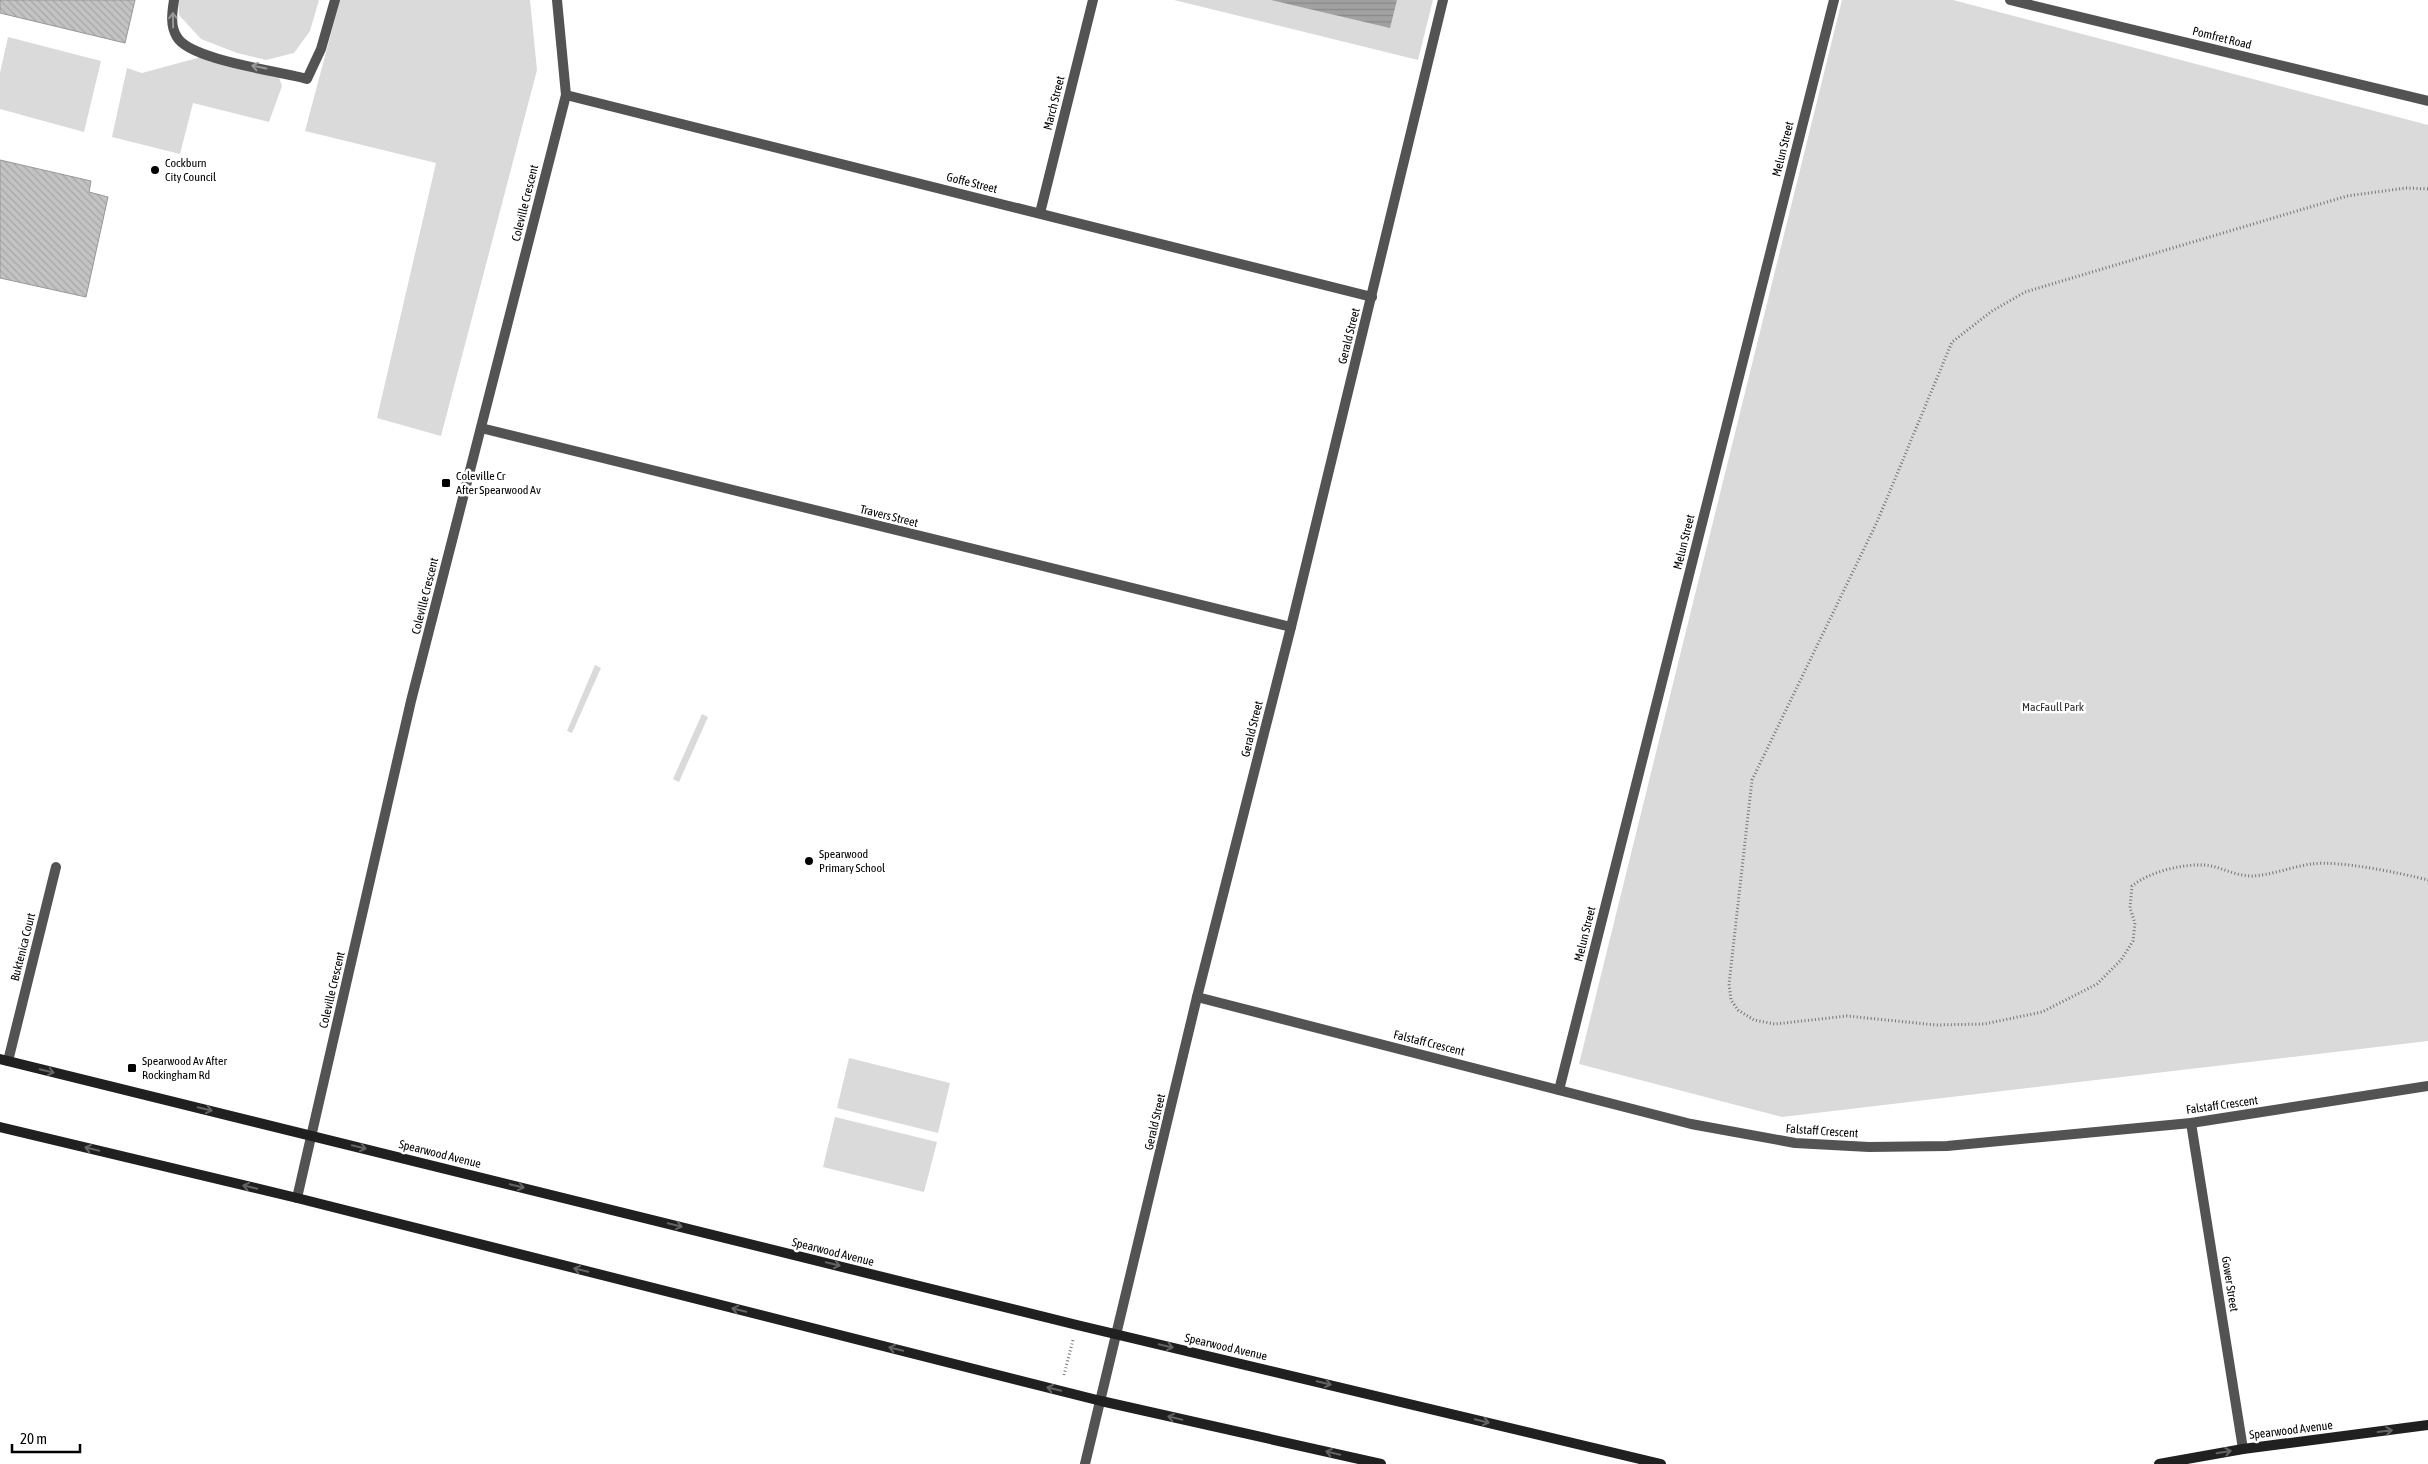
<svg xmlns="http://www.w3.org/2000/svg" width="2428" height="1464" viewBox="0 0 2428 1464" font-family="'Asap Condensed',sans-serif">
  <style>
    .green { fill: #dadada }
    .water { fill: url(#water-rules) }
    .building { fill: url(#building-back-hatch); stroke: #979797 }
    .lines { fill: none; stroke-linecap: round; stroke-linejoin: round }
    .path { stroke: #757575; stroke-width: 3; stroke-dasharray: 1 2.5; stroke-linecap: butt }
    .service { stroke: #535353; stroke-width: 10 }
    .minor { stroke: #535353; stroke-width: 10 }
    .secondary { stroke: #202020; stroke-width: 10 }
    .oneway { stroke: #989898 }
    .oneway2 { stroke: #636363 }
    .poi-dot { fill: #000; stroke: #fff; stroke-width: 2 }
    .labels { text-anchor: middle; stroke-width: 5; stroke-linejoin: round; paint-order: stroke }
    .street-label { font-size: 12px; fill: #000; stroke: #fff }
    .poi-label { font-size: 12px; fill: #000; stroke: #fff; text-anchor: start }
    .park-label { font-size: 12px; fill: #313131; stroke: #fff }
  </style>
  <defs>
    <pattern id="water-rules" width="6" height="5" patternUnits="userSpaceOnUse" patternTransform="scale(1.25)"><rect width="6" height="5" fill="#a1a1a1"/><path d="M0 2.5h6" fill="none" stroke="#898989"/></pattern>
    <pattern id="building-back-hatch" width="6" height="6" patternUnits="userSpaceOnUse" patternTransform="scale(1.25)"><rect width="6" height="6" fill="#c3c3c3"/><path d="M-1 5l2 2M0 0l6 6M5-1l2 2" fill="none" stroke="#a6a6a6"/></pattern>
  </defs>
  <rect width="100%" height="100%" fill="#fff"/>
  <g class="green">
    <polygon points="178,0 319,0 310,31 294,53 266,60 237,53 201,39 179,15"/>
    <polygon points="340,0 530,0 537,70 441,436 377,418 436,163 305,131"/>
    <polygon points="1174,0 1433,0 1418,60"/>
    <polygon points="1842,0 1953,0 2428,125 2428,1041 1782,1117 1579,1064"/>
    <polygon points="8,37 101,61 84,132 0,109 0,73"/>
    <polygon points="201,57 278,74 282,86 269,122 193,103 180,154 112,137 127,68 142,73"/>
    <polygon points="595,665 601,668 572,733 567,731"/>
    <polygon points="702,714 708,717 679,782 673,779"/>
    <polygon points="849,1058 950,1083 938,1133 837,1108"/>
    <polygon points="835,1117 937,1142 924,1192 823,1167"/>
  </g>
  <polygon class="water" points="1271,0 1397,0 1390,28"/>
  <g class="building">
    <polygon points="0,0 135,0 125,43 0,13"/>
    <polygon points="0,160 91,181 89,192 108,197 86,297 0,278"/>
  </g>
  <g class="lines">
    <g class="path">
      <path d="M2428 189 2406 188 2347 196 2025 292 1992 311 1952 342 1877 522 1752 780 1729 984 1731 1000 1738 1010 1754 1020 1775 1024 1847 1016 1936 1025 1984 1024 2042 1012 2097 984 2121 960 2133 941 2135 923 2130 908 2132 886C2149 872 2181 864 2204 865 2220 866 2234 876 2252 876 2272 875 2291 867 2311 864 2339 860 2400 873 2428 880"/>
      <polyline points="1064,1375 1073,1340"/>
    </g>
    <path class="service" d="M174 0C172 13 170 26 177 37 190 60 279 71 307 79L321 49 335 0"/>
    <g class="minor">
      <polyline points="2010,0 2428,101"/>
      <polyline points="566,95 1372,297"/>
      <polyline points="1040,213 1093,0"/>
      <polyline points="481,428 1291,627"/>
      <polyline points="1197,997 1691,1124 1795,1143 1869,1147 1947,1146 2191,1123 2428,1086"/>
      <polyline points="8,1061 56,867"/>
      <polyline points="1559,1090 1834,0"/>
      <polyline points="2191,1123 2243,1449"/>
      <polyline points="297,1198 411,701 566,95 557,0"/>
      <polyline points="1085,1464 1197,997 1291,627 1443,0"/>
    </g>
    <g class="secondary">
      <polyline points="0,1059 1077,1325 1661,1464"/>
      <polyline points="0,1127 297,1198 1101,1401 1381,1464"/>
      <polyline points="2159,1464 2243,1449 2428,1425"/>
    </g>
  </g>
  <defs><path id="oneway-shaft" d="M-6 0H5M1.5-3L5.5 0L1.5 3" fill="none" stroke-width="1.6" stroke-linecap="round" stroke-linejoin="round" transform="scale(1.25)"/></defs>
  <g class="oneway">
    <use href="#oneway-shaft" transform="translate(173 20) rotate(-91)"/>
    <use href="#oneway-shaft" transform="translate(259 67) rotate(-169)"/>
  </g>
  <g class="oneway2">
    <use href="#oneway-shaft" transform="translate(47 1071) rotate(14)"/>
    <use href="#oneway-shaft" transform="translate(205 1109) rotate(14)"/>
    <use href="#oneway-shaft" transform="translate(359 1147) rotate(14)"/>
    <use href="#oneway-shaft" transform="translate(92 1149) rotate(-167)"/>
    <use href="#oneway-shaft" transform="translate(517 1186) rotate(14)"/>
    <use href="#oneway-shaft" transform="translate(250 1187) rotate(-167)"/>
    <use href="#oneway-shaft" transform="translate(675 1225) rotate(14)"/>
    <use href="#oneway-shaft" transform="translate(833 1264) rotate(14)"/>
    <use href="#oneway-shaft" transform="translate(581 1270) rotate(-166)"/>
    <use href="#oneway-shaft" transform="translate(739 1310) rotate(-166)"/>
    <use href="#oneway-shaft" transform="translate(1166 1346) rotate(13)"/>
    <use href="#oneway-shaft" transform="translate(896 1349) rotate(-166)"/>
    <use href="#oneway-shaft" transform="translate(1324 1383) rotate(13)"/>
    <use href="#oneway-shaft" transform="translate(1054 1389) rotate(-166)"/>
    <use href="#oneway-shaft" transform="translate(1175 1418) rotate(-167)"/>
    <use href="#oneway-shaft" transform="translate(1482 1421) rotate(13)"/>
    <use href="#oneway-shaft" transform="translate(2385 1431) rotate(-7)"/>
    <use href="#oneway-shaft" transform="translate(2224 1452) rotate(-10)"/>
    <use href="#oneway-shaft" transform="translate(1333 1453) rotate(-167)"/>
  </g>
  <g class="poi-dot">
    <circle cx="155" cy="170" r="5"/>
    <rect x="441" y="478" width="10" height="10" rx="2.5"/>
    <circle cx="809" cy="861" r="5"/>
    <rect x="127" y="1063" width="10" height="10" rx="2.5"/>
  </g>
  <g class="labels">
    <g class="street-label">
      <text transform="translate(2222 38) rotate(14)" y="4">Pomfret Road</text>
      <text transform="translate(1054 103) rotate(-76)" y="4">March Street</text>
      <text transform="translate(1783 149) rotate(-76)" y="4">Melun Street</text>
      <text transform="translate(972 183) rotate(14)" y="4">Goffe Street</text>
      <text transform="translate(525 203) rotate(-76)" y="4">Coleville Crescent</text>
      <text transform="translate(1349 336) rotate(-76)" y="4">Gerald Street</text>
      <text transform="translate(889 516) rotate(14)" y="4">Travers Street</text>
      <text transform="translate(1684 542) rotate(-76)" y="4">Melun Street</text>
      <text transform="translate(425 596) rotate(-76)" y="4">Coleville Crescent</text>
      <text transform="translate(1252 729) rotate(-76)" y="4">Gerald Street</text>
      <text transform="translate(1585 934) rotate(-76)" y="4">Melun Street</text>
      <text transform="translate(23 947) rotate(-76)" y="4">Buktenica Court</text>
      <text transform="translate(332 990) rotate(-77)" y="4">Coleville Crescent</text>
      <text transform="translate(1429 1043) rotate(14)" y="4">Falstaff Crescent</text>
      <text transform="translate(2222 1105) rotate(-8)" y="4">Falstaff Crescent</text>
      <text transform="translate(1155 1122) rotate(-77)" y="4">Gerald Street</text>
      <text transform="translate(1822 1131) rotate(4)" y="4">Falstaff Crescent</text>
      <text transform="translate(440 1154) rotate(14)" y="4">Spearwood Avenue</text>
      <text transform="translate(833 1252) rotate(14)" y="4">Spearwood Avenue</text>
      <text transform="translate(2230 1284) rotate(81)" y="4">Gower Street</text>
      <text transform="translate(1226 1347) rotate(13)" y="4">Spearwood Avenue</text>
      <text transform="translate(2291 1430) rotate(-7)" y="4">Spearwood Avenue</text>
    </g>
    <g class="poi-label">
      <text x="165" y="167">Cockburn<tspan x="165" dy="14">City Council</tspan></text>
      <text x="456" y="480">Coleville Cr<tspan x="456" dy="14">After Spearwood Av</tspan></text>
      <text x="819" y="858">Spearwood<tspan x="819" dy="14">Primary School</tspan></text>
      <text x="142" y="1065">Spearwood Av After<tspan x="142" dy="14">Rockingham Rd</tspan></text>
    </g>
    <g class="park-label">
      <text x="2053" y="711">MacFaull Park</text>
    </g>
  </g>
  <path d="M12 1444v8h68v-8" fill="none" stroke="#000000" stroke-width="2.5"/>
  <text x="20" y="1444" font-size="15" fill="#000000" stroke="#ffffff" stroke-width="4" paint-order="stroke">20 m</text>
</svg>
